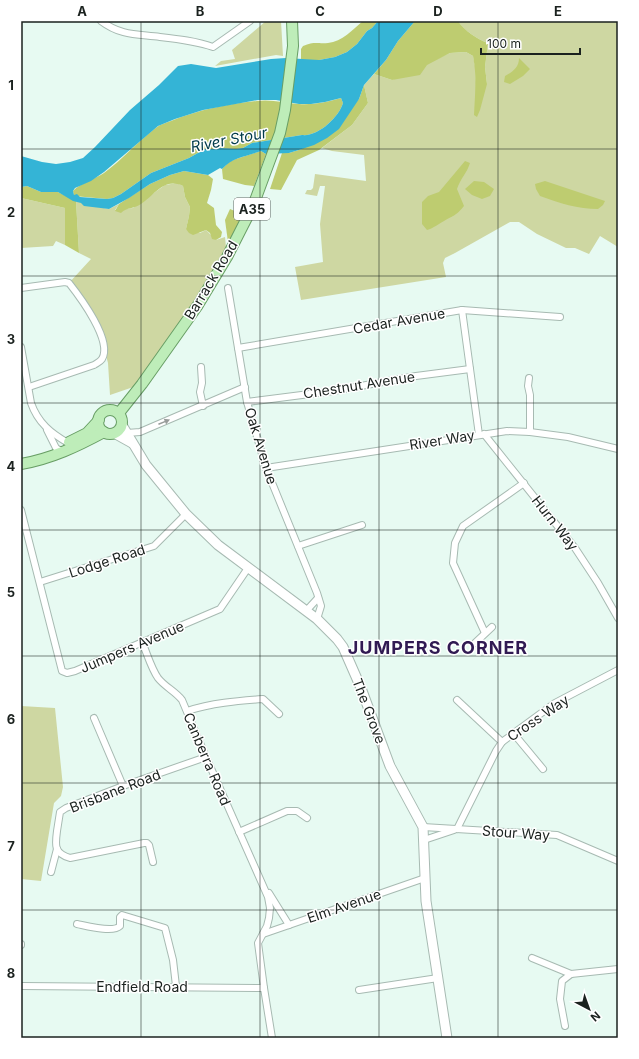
<svg xmlns="http://www.w3.org/2000/svg" width="639" height="1059" viewBox="0 0 639 1059" font-family="Inter,sans-serif">
  <style>
    .green { fill: #ced7a2 }
    .forest { fill: #becc70 }
    .water { fill: #34b4d6; fill-rule: evenodd }
    .lines { fill: none; stroke-linecap: round; stroke-linejoin: round }
    .street-casing { stroke: #a7bab2; stroke-width: 8 }
    .secondary-casing { stroke: #a7bab2; stroke-width: 11 }
    .primary-casing { stroke: #689e65; stroke-width: 12 }
    .street { stroke: #fff; stroke-width: 6 }
    .secondary { stroke: #fff; stroke-width: 9 }
    .primary { stroke: #beedb9; stroke-width: 10 }
    .oneway { fill: #989c9a }
    .grid { fill: none; stroke: #1b221f; stroke-width: 1; stroke-opacity: 0.55 }
    .labels { text-anchor: middle; stroke-width: 3; stroke-linejoin: round; paint-order: stroke }
    .shield { fill: #fff; stroke: #5f6462; stroke-width: 1 }
    .shield-label { font-size: 13px; font-weight: bold; fill: #1b221f }
    .street-label { font-size: 14px; fill: #1b221f; stroke: #fff }
    .water-label { font-size: 15px; font-style: italic; fill: #013b4a; stroke: #fff }
    .district-label { font-size: 18px; font-weight: bold; letter-spacing: 1px; fill: #311a53; stroke: #fff }
    .neatline { fill: none; stroke: #1b221f; stroke-width: 1.5 }
    .grid-label { font-size: 13px; text-anchor: middle; font-weight: bold; fill: #1b221f }
  </style>
  <rect width="100%" height="100%" fill="#e7faf2"/>
  <g class="green">
    <polygon points="266,21 281,21 283,56 276,55 215,66 221,61 235,59 232,50"/>
    <path d="M458 21H618V247L600 236 589 254 575 248H566L537 234 519 222H510L455 253 445 258 443 263 446 277 301 300 295 267 323 262 320 224 325 186H320L317 196 305 194 307 190H311L313 188 315 174 366 181 364 155 332 151 322 148 352 125 368 103 364 85 374 74 392 80 450 53 466 52 473 56 475 66 476 83 487 84 485 67 488 43C478 40 464 30 458 21Z"/>
    <polygon points="177,183 183,186 185,197 190,207 189,216 186,229 200,233 206,230 216,240 225,237 227,257 142,384 110,395 108,363 100,333 69,283 91,259 79,253 76,201 98,207 109,209 119,204 115,210 133,208 165,185"/>
    <polygon points="21,198 65,208 65,245 56,241 53,246 21,248"/>
    <polygon points="21,706 55,708 63,787 61,796 54,803 41,881 21,879"/>
  </g>
  <g class="forest">
    <path d="M363 21H378L372 28 367 31 357 44 347 52 335 57 319 60H301V49L303 46C315 41 317 44 328 43 342 42 353 29 363 21Z"/>
    <path d="M415 21H458C464 30 478 40 488 43L485 67 487 84 480 110 477 117 474 115C475 95 477 76 473 56L466 52 450 53 427 65 420 75 392 80 374 74 386 60 398 41Z"/>
    <path d="M519 58 530 69 523 76 510 84 504 82 505 76C512 72 519 68 519 58Z"/>
    <polygon points="364,85 368,103 352,125 319,150 297,160 281,190 270,189 282,153 289,153 302,149 359,99"/>
    <path d="M341 98 343 103C339 117 318 137 302 135L252 143 243 148 236 149 220 148 214 149H205L189 158 151 173 121 194 113 198 107 199 74 196 73 191C79 184 95 179 104 173 123 159 138 141 157 127 161 124 166 123 171 121 198 110 228 104 257 101 271 99 285 103 299 104 313 105 327 102 341 98Z"/>
    <polygon points="261,151 266,154 254,186 245,185 223,179 222,169 229,162 236,159"/>
    <path d="M465 161 470 163C467 173 460 179 457 189L464 206C456 216 454 215 444 221 438 224 434 228 427 230L422 224V202L428 196 439 192Z"/>
    <path d="M184 171 208 175 213 179 211 190 207 203 214 208 216 225 222 232 221 237 216 240 212 239 210 233 206 230 193 235 189 233 186 229 189 216 190 207 185 197 183 186C164 177 155 195 141 204 134 209 127 207 121 213L115 211 119 204 150 184 170 175Z"/>
    <polygon points="474,181 484,182 494,189 490,196 482,199 472,195 465,189"/>
    <path d="M545 181 605 201 603 205 598 209C578 209 559 203 540 196L536 189 535 184Z"/>
    <polygon points="27,186 41,192 58,192 76,201 79,253 65,245 65,208 21,198 21,187"/>
    <polygon points="230,209 242,214 236,230 228,242 225,220"/>
  </g>
  <path class="water" d="M378 21H415L398 41 386 60 364 85 359 99 339 129 327 138 314 145 302 149 289 153 266 154 261 151C245 157 233 157 222 169L220 168 208 175 184 171 170 175 150 184 129 198 109 209 84 206 81 203 73 201 58 192H41L27 186 21 187V156L42 162 56 164 70 162 83 158 95 147 130 110 159 85 178 66 191 64 216 68 271 59 286 58 319 60 335 57 347 52 357 44 367 31 372 28ZM341 98 343 103C339 117 318 137 302 135L252 143 243 148 236 149 220 148 214 149H205L189 158 151 173 121 194 113 198 107 199 80 197 77 194 74 195 73 191 75 188 91 181 104 172 158 126 175 119 203 110 258 100H276L299 104H311L325 102Z"/>
  <g class="lines">
    <defs>
      <g id="street">
        <path d="M101 21C121 36 137 34 160 37 178 39 196 41 213 47L250 21"/>
        <path d="M21 288 65 282 69 283C80 297 113 341 102 359 100 362 97 363 94 365L29 387"/>
        <polyline points="228,288 247,402 266,468 317,593 321,606 317,619"/>
        <polyline points="462,310 479,435"/>
        <path d="M21 347 31 403C38 423 51 433 68 443"/>
        <polyline points="238,348 462,310 560,317"/>
        <polyline points="201,367 202,383 200,392 203,406"/>
        <polyline points="529,378 528,386 530,395 530,432"/>
        <polyline points="247,402 333,391 416,376 470,369"/>
        <polyline points="47,430 56,448 63,452"/>
        <polyline points="127,433 140,432 245,387"/>
        <polyline points="484,434 575,548 598,583 618,618"/>
        <polyline points="266,468 507,431 530,432 568,437 618,449"/>
        <polyline points="21,510 62,671 67,673 75,671 220,609 248,568"/>
        <polyline points="298,546 362,525"/>
        <polyline points="40,582 154,546 186,514"/>
        <polyline points="307,610 318,598"/>
        <polyline points="485,633 453,563 455,543 463,526 524,483"/>
        <path d="M142 642C147 653 151 668 158 678 165 687 175 691 182 700L206 757 268 897 270 908 269 918 267 926 258 943 264 988 272 1038"/>
        <polyline points="475,643 492,627"/>
        <polyline points="457,700 502,742"/>
        <path d="M187 711C212 703 236 701 263 699L279 714"/>
        <polyline points="94,718 123,786"/>
        <polyline points="514,734 543,769"/>
        <polyline points="423,827 557,835 618,861"/>
        <polyline points="457,829 496,751 502,742 555,703 618,670"/>
        <polyline points="239,832 287,811 297,811 307,818"/>
        <polyline points="424,840 454,830"/>
        <path d="M153 862 149 845 147 843H144L70 858C54 853 55 846 57 831 58 825 59 818 60 812L66 808 123 786 206 757"/>
        <polyline points="51,872 57,849"/>
        <polyline points="269,893 289,925"/>
        <path d="M77 924C87 926 113 933 120 926V917L122 915 165 928 173 960 176 986"/>
        <polyline points="263,934 425,878"/>
        <polyline points="21,944 21,945"/>
        <polyline points="532,958 571,974"/>
        <polyline points="21,986 264,988"/>
        <polyline points="359,990 438,978"/>
        <polyline points="565,1026 560,999 562,981 571,974 618,969"/>
      </g>
      <g id="secondary">
        <polyline points="122,425 146,465 186,514 218,545 317,619 337,639 343,647 361,688 390,766 423,827 426,901 447,1038"/>
        <polyline points="114,433 132,443"/>
      </g>
      <g id="primary">
        <circle cx="110" cy="422" r="12"/>
        <polyline points="119,413 142,384 198,305 227,257 253,206 280,133 285,110 293,46 292,21"/>
        <polyline points="69,442 87,433 99,420"/>
        <path d="M21 464C51 459 78 446 104 432"/>
      </g>
    </defs>
    <use href="#street" class="street-casing"/>
    <use href="#secondary" class="secondary-casing"/>
    <use href="#primary" class="primary-casing"/>
    <use href="#street" class="street"/>
    <use href="#secondary" class="secondary"/>
    <use href="#primary" class="primary"/>
  </g>
  <defs><path id="oneway-solid" d="M-6-.8H1V-3.2L6.5 0L1 3.2V.8H-6Z"/></defs>
  <use class="oneway" href="#oneway-solid" transform="translate(164 422) rotate(-22)"/>
  <path class="grid" d="M141 21V1038M260 21V1038M379 21V1038M498 21V1038M21 149H618M21 276H618M21 403H618M21 530H618M21 656H618M21 783H618M21 910H618"/>
  <g class="labels">
    <rect class="shield" x="234" y="198" width="36" height="22" rx="3"/>
    <g class="shield-label">
      <text x="252" y="214">A35</text>
    </g>
    <g class="street-label">
      <text transform="translate(211 280) rotate(-59)" y="5">Barrack Road</text>
      <text transform="translate(399 321) rotate(-10)" y="5">Cedar Avenue</text>
      <text transform="translate(359 385) rotate(-9)" y="5">Chestnut Avenue</text>
      <text transform="translate(442 440) rotate(-9)" y="5">River Way</text>
      <text transform="translate(261 446) rotate(73)" y="5">Oak Avenue</text>
      <text transform="translate(555 523) rotate(52)" y="5">Hurn Way</text>
      <text transform="translate(107 561) rotate(-18)" y="5">Lodge Road</text>
      <text transform="translate(132 647) rotate(-23)" y="5">Jumpers Avenue</text>
      <text transform="translate(369 711) rotate(69)" y="5">The Grove</text>
      <text transform="translate(538 718) rotate(-34)" y="5">Cross Way</text>
      <text transform="translate(207 759) rotate(67)" y="5">Canberra Road</text>
      <text transform="translate(115 791) rotate(-21)" y="5">Brisbane Road</text>
      <text transform="translate(516 833) rotate(4)" y="5">Stour Way</text>
      <text transform="translate(344 906) rotate(-19)" y="5">Elm Avenue</text>
      <text x="142" y="992">Endfield Road</text>
    </g>
    <g class="water-label">
      <text transform="translate(229 140) rotate(-11)" y="5">River Stour</text>
    </g>
    <g class="district-label">
      <text x="438" y="654">JUMPERS CORNER</text>
    </g>
  </g>
  <rect width="639" height="1059" fill="none" stroke="#ffffff" stroke-width="44"/>
  <g transform="translate(589 1009) rotate(139)" stroke="#ffffff" stroke-width="3" paint-order="stroke">
  <path d="M0-3L7 15L0 10L-7 15Z" fill="#1b221f"/>
  <text y="-6" font-size="11" font-weight="bold" text-anchor="middle" fill="#1b221f">N</text>
  </g>
  <path d="M481 48v6h99v-6" fill="none" stroke="#1b221f" stroke-width="2"/>
  <text x="487" y="48" font-size="12" fill="#1b221f" stroke="#ffffff" stroke-width="3" paint-order="stroke">100 m</text>
  <rect x="22" y="22" width="595" height="1015" class="neatline"/>
  <g class="grid-label">
    <text x="82" y="16">A</text>
    <text x="200" y="16">B</text>
    <text x="320" y="16">C</text>
    <text x="438" y="16">D</text>
    <text x="558" y="16">E</text>
    <text x="11" y="90">1</text>
    <text x="11" y="217">2</text>
    <text x="11" y="344">3</text>
    <text x="11" y="471">4</text>
    <text x="11" y="597">5</text>
    <text x="11" y="724">6</text>
    <text x="11" y="851">7</text>
    <text x="11" y="978">8</text>
  </g>
</svg>
